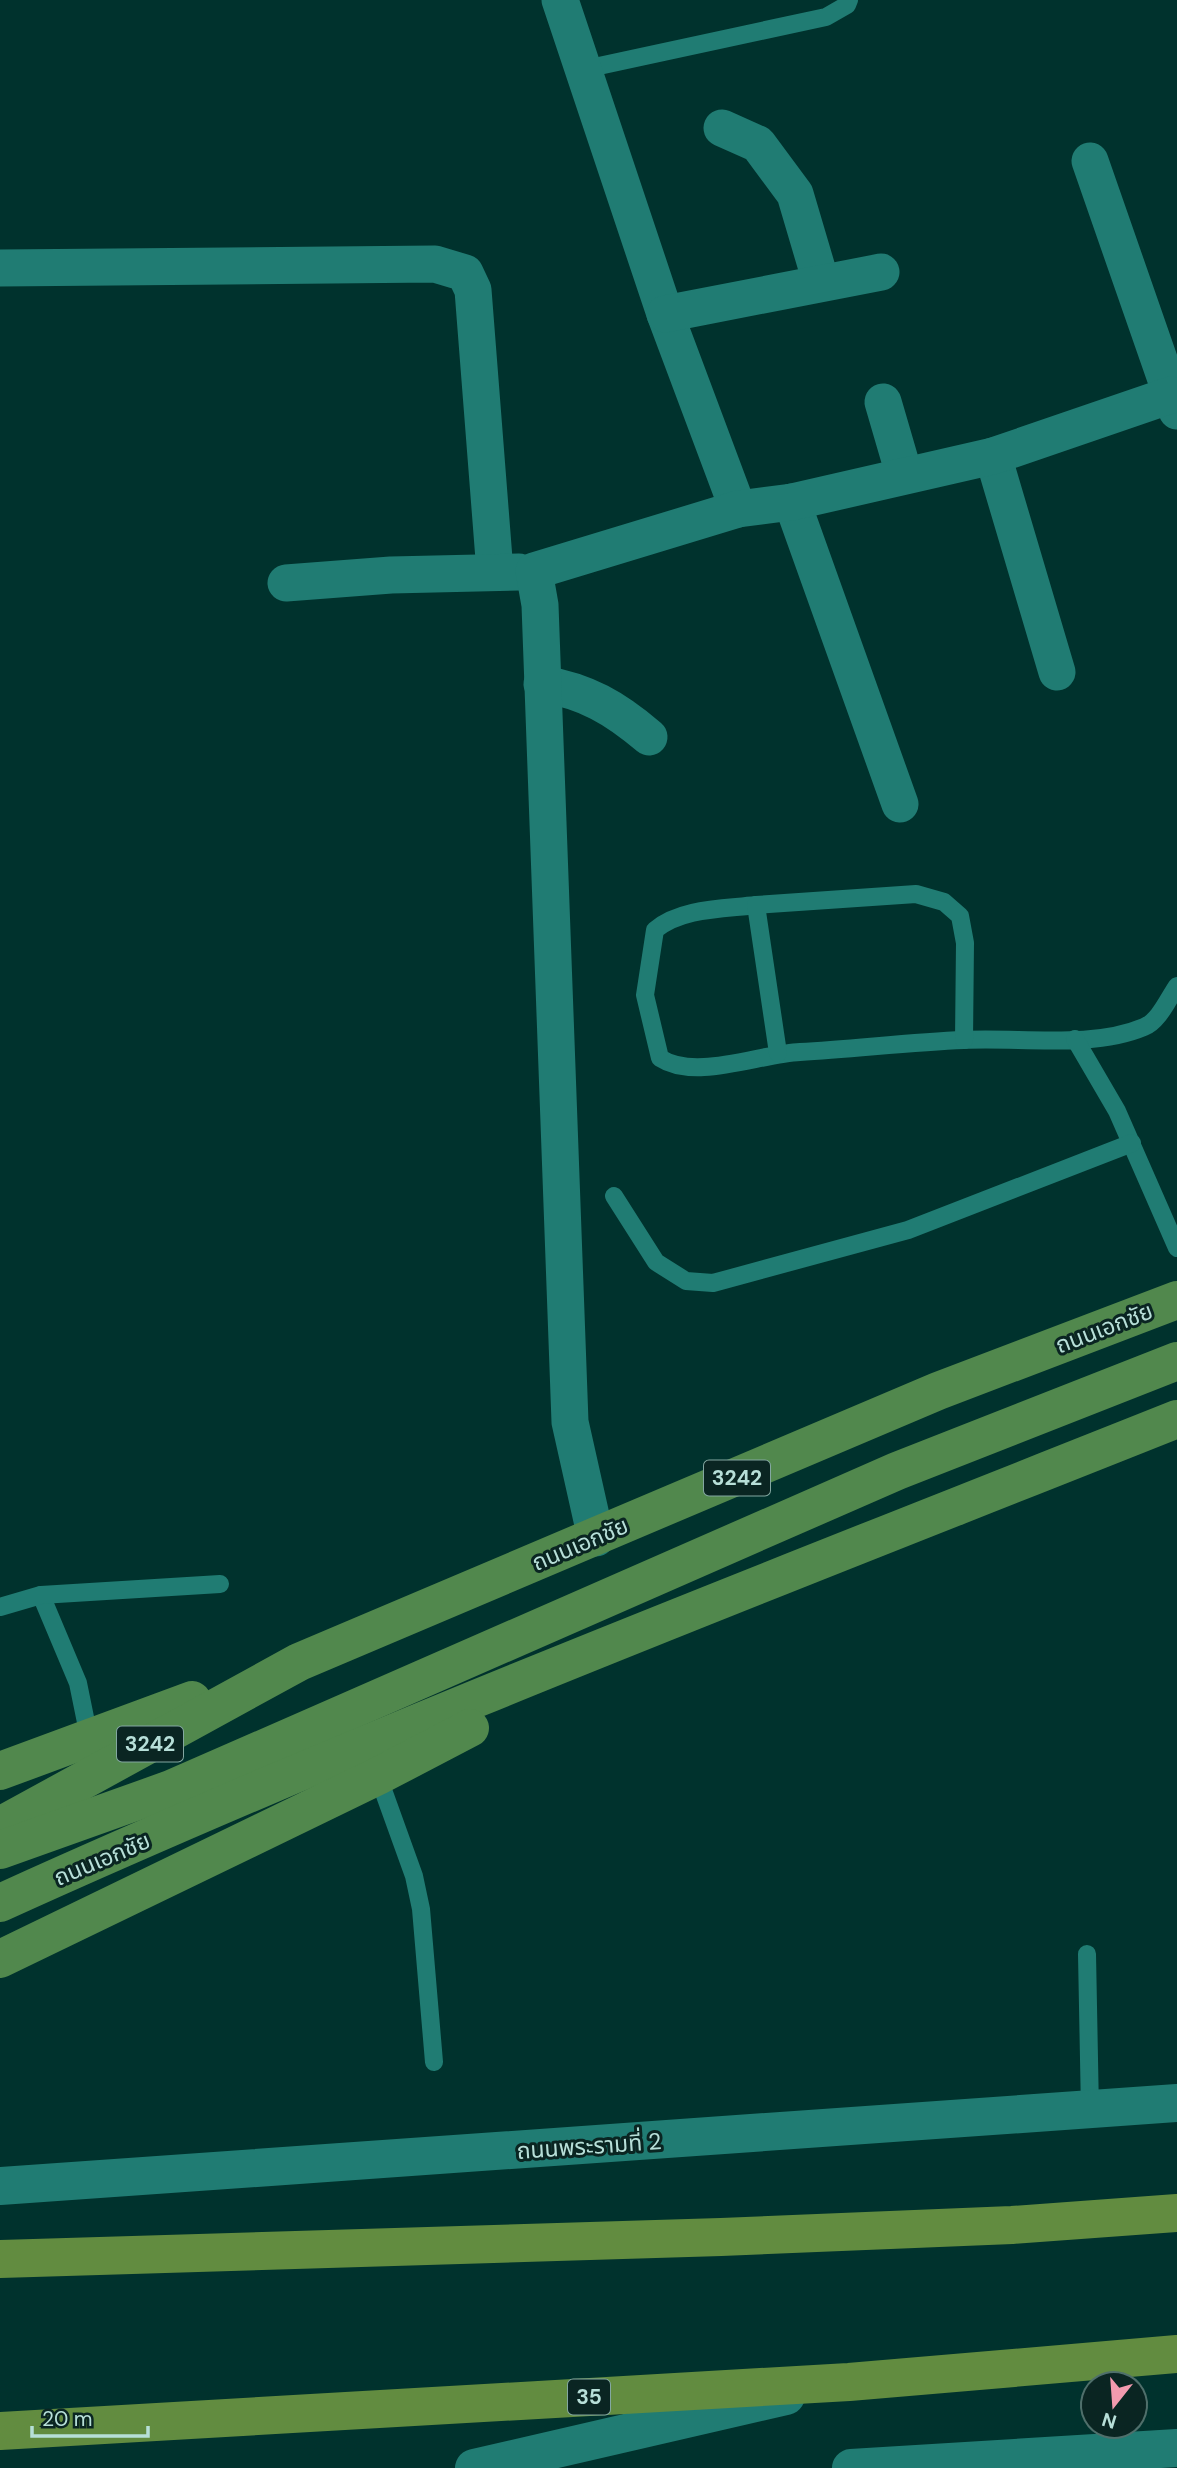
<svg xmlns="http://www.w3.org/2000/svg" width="1177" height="2468" viewBox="0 0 1177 2468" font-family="'DM Sans','Noto Sans Thai',sans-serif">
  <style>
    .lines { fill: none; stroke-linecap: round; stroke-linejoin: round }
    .service { stroke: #207c73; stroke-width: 18 }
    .minor { stroke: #207c73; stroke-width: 37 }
    .secondary { stroke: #207c73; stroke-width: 38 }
    .primary { stroke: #51884d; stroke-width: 38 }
    .trunk { stroke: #628c40; stroke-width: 38 }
    .labels { text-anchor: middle; stroke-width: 6; stroke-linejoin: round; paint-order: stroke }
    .shield { fill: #0a2522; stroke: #83a7a1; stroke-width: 2 }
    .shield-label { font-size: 21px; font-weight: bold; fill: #b7dfd8 }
    .street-label { font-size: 23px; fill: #b7dfd8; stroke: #0a2522 }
  </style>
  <rect width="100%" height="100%" fill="#00322d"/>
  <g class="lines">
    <g class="service">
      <polyline points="585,69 826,17 847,5 849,0"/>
      <path d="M756 905C724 909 681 908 655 930L645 995 660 1058C695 1081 759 1054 800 1052 855 1049 910 1042 964 1040 1020 1037 1092 1049 1144 1027 1159 1021 1168 999 1177 986"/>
      <polyline points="1075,1039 1117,1111 1177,1248"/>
      <polyline points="778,1053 756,905 916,894 944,902 960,916 965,943 964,1040"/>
      <polyline points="614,1196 656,1262 686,1281 713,1283 908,1230 1132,1143"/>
      <polyline points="41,1595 78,1683 89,1737"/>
      <polyline points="0,1607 41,1595 220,1584"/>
      <polyline points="378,1776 414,1876 421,1909 434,2062"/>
      <polyline points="1087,1954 1090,2111"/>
    </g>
    <g class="minor">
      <polyline points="560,0 665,314 738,509"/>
      <polyline points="722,128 758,144 795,194 821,282"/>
      <polyline points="1090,161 1177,411"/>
      <polyline points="0,268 435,264 465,273 473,290 495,572"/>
      <polyline points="665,314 881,272"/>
      <polyline points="883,402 904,474"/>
      <polyline points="993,456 1057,672"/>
      <polyline points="792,502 900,804"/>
      <polyline points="286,583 391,575 519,572"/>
      <path d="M542 684C586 691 615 708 649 737"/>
      <polyline points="596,1538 570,1422 540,605 534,571 738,509 792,502 993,456 1171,395"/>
    </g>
    <g class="secondary">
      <polyline points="0,2186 1177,2103"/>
      <polyline points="474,2468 786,2396"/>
      <polyline points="851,2468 1177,2448"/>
    </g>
    <g class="primary">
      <polyline points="0,1771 192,1700"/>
      <polyline points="0,1826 299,1662 938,1391 1177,1300"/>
      <polyline points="0,1850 171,1789 897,1471 1177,1361"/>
      <path d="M0 1903C386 1728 783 1576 1177 1419"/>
      <polyline points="0,1959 378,1776 470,1728"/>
    </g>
    <g class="trunk">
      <polyline points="0,2259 721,2237 1012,2225 1177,2213"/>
      <polyline points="0,2431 849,2382 1177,2354"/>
    </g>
  </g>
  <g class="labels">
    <g class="shield">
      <rect x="704" y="1460.5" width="66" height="35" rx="5"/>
      <rect x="117" y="1726.5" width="66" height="35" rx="5"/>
      <rect x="568" y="2379.5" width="42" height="35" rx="5"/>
    </g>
    <g class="shield-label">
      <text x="737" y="1485">3242</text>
      <text x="150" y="1751">3242</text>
      <text x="589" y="2404">35</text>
    </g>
    <g class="street-label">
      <text transform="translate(1104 1328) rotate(-21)" y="8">ถนนเอกชัย</text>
      <text transform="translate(580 1544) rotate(-23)" y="8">ถนนเอกชัย</text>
      <text transform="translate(102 1859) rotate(-23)" y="8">ถนนเอกชัย</text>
      <text transform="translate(589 2146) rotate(-4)" y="8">ถนนพระรามที่ 2</text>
    </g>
  </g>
  <g transform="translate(1114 2405) rotate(197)"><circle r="33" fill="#0a2522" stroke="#4f6f6b" stroke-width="2"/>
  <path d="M0-5L12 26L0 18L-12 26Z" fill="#f29aae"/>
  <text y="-10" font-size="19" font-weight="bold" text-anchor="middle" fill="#b7dfd8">N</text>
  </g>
  <path d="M32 2426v10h116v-10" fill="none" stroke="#b7dfd8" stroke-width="3.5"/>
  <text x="42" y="2426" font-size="21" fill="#b7dfd8" stroke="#0a2522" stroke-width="5" paint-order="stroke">20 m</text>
</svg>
